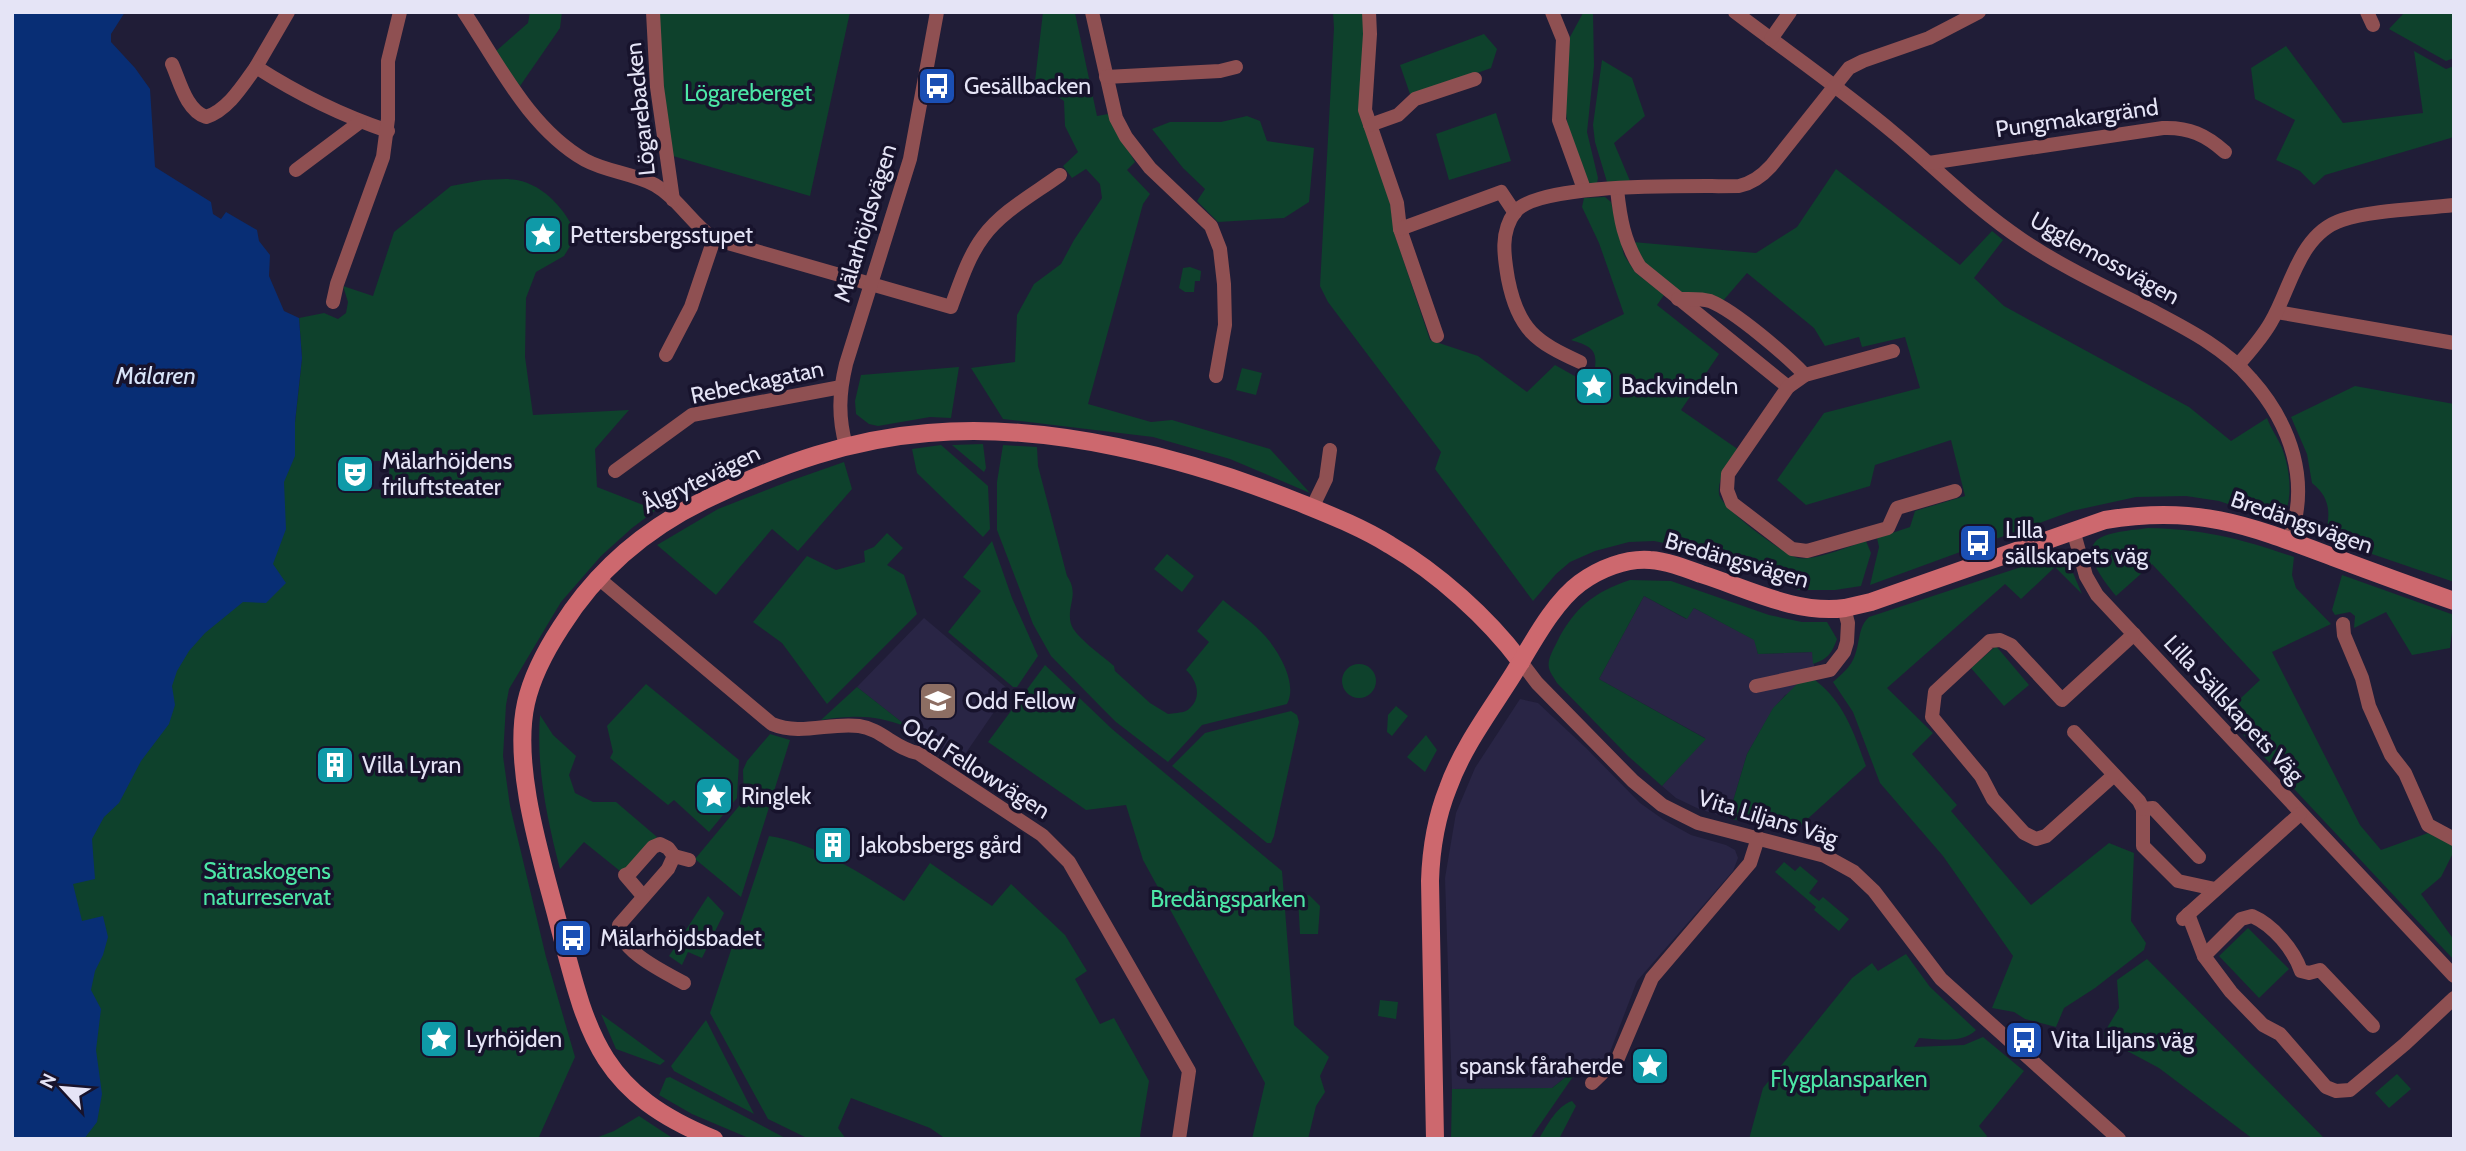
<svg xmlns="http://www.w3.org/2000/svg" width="2466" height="1151" viewBox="0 0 2466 1151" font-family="Cabin,sans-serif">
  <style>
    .built { fill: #292545 }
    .green { fill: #0e412c; fill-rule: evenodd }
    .water { fill: #082e75 }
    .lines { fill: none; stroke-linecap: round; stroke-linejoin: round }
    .street { stroke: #8f5052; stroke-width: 14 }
    .secondary { stroke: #cd686e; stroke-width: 18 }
    .labels { text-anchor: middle; stroke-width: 7; stroke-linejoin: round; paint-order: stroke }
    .poi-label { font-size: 23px; fill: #e5e4f6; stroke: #17132c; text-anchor: start }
    .park-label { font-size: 23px; fill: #4ce7a6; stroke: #17132c }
    .street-label { font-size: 23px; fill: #e5e4f6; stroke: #17132c }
    .water-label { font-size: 24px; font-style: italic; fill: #d9e5fa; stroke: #17132c }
  </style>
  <rect width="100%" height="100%" fill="#201d37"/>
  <g class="built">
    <polygon points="1644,596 1686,619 1694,608 1755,640 1758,654 1813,652 1815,680 1785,695 1773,709 1747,754 1728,818 1699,809 1676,798 1662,786 1705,738 1599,679"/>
    <polygon points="924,618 1009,690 959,763 908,727 857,687"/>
    <polygon points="1520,699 1538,703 1586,748 1640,803 1664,820 1691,835 1726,845 1735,850 1738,858 1733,871 1637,981 1610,1052 1602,1060 1581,1065 1552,1088 1452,1089 1445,878 1456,813 1475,768"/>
  </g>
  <g class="green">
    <polygon points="530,12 562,12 560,28 520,86 495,52 528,23"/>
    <polygon points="659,12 850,12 810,196 673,156 661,70"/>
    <polygon points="1043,12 1078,12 1075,13 1097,116 1108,114 1135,162 1127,170 1150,194 1143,204 1088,404 1151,422 1172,420 1270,449 1310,493 1230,459 1153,437 1003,419 971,368 1015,362 1017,315 1034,284 1061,264 1074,240 1102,198 1100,184 1086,169 1072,178 1063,166 1078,152 1065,126 1064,101 1035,81"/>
    <path d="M1333 12H1363L1365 16 1359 103 1390 200 1394 232 1430 340 1478 356 1527 392 1555 365 1580 379 1594 372C1599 350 1591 346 1571 340L1624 314 1599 243 1582 207 1584 198 1605 197 1611 202 1624 255 1635 272 1664 295 1657 305 1719 354 1681 410 1739 450C1730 463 1717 477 1719 494 1721 508 1783 554 1798 558 1816 561 1849 546 1866 541L1871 553 1861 586 1835 590H1799L1679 546 1654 541 1629 542 1595 551 1570 562 1556 574 1533 601 1435 469 1441 452 1328 302 1320 286 1334 28Z"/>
    <polygon points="1593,12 1594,66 1587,132 1598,178 1597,183 1588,184 1568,128 1565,105 1570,37 1583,13"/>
    <polygon points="2405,12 2454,12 2454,58 2446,61 2389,29"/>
    <polygon points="1484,34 1497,49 1491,68 1411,97 1400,65"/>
    <polygon points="2286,46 2343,123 2423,113 2414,51 2446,69 2454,66 2454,137 2325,175 2314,185 2300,171 2276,160 2295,120 2255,99 2251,68"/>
    <polygon points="1602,60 1632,78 1645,116 1614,143 1630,181 1607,182 1595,142 1593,125"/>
    <polygon points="1496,113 1511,161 1449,180 1436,134"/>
    <polygon points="1247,116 1260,121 1267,141 1314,148 1309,202 1284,218 1218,222 1197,201 1205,189 1183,168 1152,129 1170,122 1221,122"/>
    <path d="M1836 169 1960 265 1992 231 2003 240 1974 278 2004 306 2189 407 2231 441 2267 418C2271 429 2278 438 2282 448 2290 469 2294 500 2282 519L2275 520 2219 501 2186 496 2136 497 2072 511 1870 585 1879 547 1877 538 1910 527 1915 511 1965 496 1951 440 1875 465 1870 486 1806 505 1777 480 1824 413 1920 388 1905 337 1862 347 1859 337 1825 346 1814 328 1747 273 1722 302 1683 295 1638 258 1633 242 1756 253 1797 227Z"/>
    <path d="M483 180C494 180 507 178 517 180 546 186 565 210 577 235L564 256 536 272 526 298 525 357 533 415 629 410 595 449 597 487 656 510 632 528 601 556 561 602 509 689 506 705 503 756 510 806 546 957 575 1057 538 1139H12V599L295 449V422L302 358 299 318 324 313 338 319 346 313 348 302 343 286 373 296 394 232 451 186ZM349 461H390L388 490 357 488 349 478Z"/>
    <polygon points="1190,267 1201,271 1200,281 1195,281 1194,292 1185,292 1179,288 1183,268"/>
    <polygon points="959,367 951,418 930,417 878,426 869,424 856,414 855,401 861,375"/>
    <polygon points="1242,368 1262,373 1256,395 1236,390"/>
    <path d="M2355 386 2454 404V582L2325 538C2330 515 2332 499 2312 483L2307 454 2291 417Z"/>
    <polygon points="983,444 986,468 984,472 952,445"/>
    <polygon points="941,445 988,486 990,529 983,537 917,473 912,449"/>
    <path d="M1003 445 1037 447 1038 466 1067 576C1080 595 1066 605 1071 624 1075 637 1103 656 1114 666L1115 671 1150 703 1168 714C1173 713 1181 713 1186 711 1203 700 1198 681 1186 670L1209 642 1197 631 1223 600C1237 612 1254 623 1266 637 1279 652 1298 684 1287 704L1202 725 1168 762 1116 722 1100 706 1051 656 1033 624 997 530V482Z"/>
    <polygon points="844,462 852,489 798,551 772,529 716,595 657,545 718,509 787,482"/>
    <path d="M2148 528C2203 529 2242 539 2294 557L2292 575 2296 588 2331 624 2272 652 2360 825 2381 850 2428 833 2454 846V851L2441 877 2421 894 2454 940V960L2224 714 2260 680 2152 564 2116 596C2105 582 2075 547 2104 536 2117 531 2134 530 2148 528Z"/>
    <polygon points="887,533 903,548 887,565 904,575 917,614 827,704 782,643 753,622 807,556 836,570 865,562 864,551 874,547"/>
    <polygon points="992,541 1012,598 1038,656 1017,687 1013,687 948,632 981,591 963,577"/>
    <polygon points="1167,554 1194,576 1182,592 1154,569"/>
    <path d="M2058 555 2067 559 2082 594 2055 567 2021 599 2005 584 1887 688 1933 733 1912 754 1957 805 1951 811 2031 905 2109 843 2134 853 2131 921 2146 943 2144 950 2095 988 2064 1008 2056 1027 2025 1019 2014 1012 1992 1008 2013 956 1943 856 1880 783 1853 712 1833 682C1842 674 1851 667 1855 655 1860 642 1858 627 1869 617Z"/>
    <polygon points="2342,575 2454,615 2450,648 2412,655 2386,612 2354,628 2355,616 2350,612 2335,615 2332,610"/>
    <path d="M1630 580 1671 581 1769 615 1802 622H1827L1837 639C1832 653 1828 659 1813 664L1812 652 1758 654 1754 640 1694 608 1687 619 1644 596 1599 679 1706 739 1662 786 1628 756 1557 683C1555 679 1550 673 1549 668 1547 660 1553 650 1557 642 1574 608 1594 592 1630 580Z"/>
    <polygon points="1996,646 2029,685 2004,706 1971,668"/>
    <circle cx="1359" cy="681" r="17"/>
    <polygon points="1045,665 1112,729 1282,871 1294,1025 1329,1057 1320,1076 1325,1092 1316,1106 1308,1139 1252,1139 1265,1083 1143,860 1126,805 1086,810 988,742"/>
    <path d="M1815 680C1844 702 1854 733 1866 766L1792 833 1728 818 1747 754 1773 708 1798 683Z"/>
    <polygon points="646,684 739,760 737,798 709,832 674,800 668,805 610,758 613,752 607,726"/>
    <path d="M857 687 908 727C873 715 858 715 821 720Z"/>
    <polygon points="1396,706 1408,716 1392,736 1387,732 1388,715"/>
    <polygon points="1291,711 1297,715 1299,722 1274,836 1271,843 1267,843 1172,766 1205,733"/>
    <path d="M540 715 553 735 576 756 569 775 575 793 593 802H616L657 837 625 875 584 842 560 869C547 819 536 767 540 715Z"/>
    <polygon points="770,734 790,740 741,897 695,859 744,800 743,770 747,761"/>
    <polygon points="1426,735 1437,750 1425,772 1407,757"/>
    <path d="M769 836C815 843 864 875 904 901L930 863 992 906 1011 884 1065 935 1087 971 1075 979 1100 1024 1114 1018 1149 1081 1140 1136 1142 1139H946L930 1128 851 1098 838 1128 846 1139H809L768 1119 710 1013Z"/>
    <polygon points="1784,862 1795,871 1800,866 1818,881 1809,893 1819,901 1823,897 1849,919 1839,931 1814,910 1816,907 1775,872"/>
    <polygon points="1309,895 1320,906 1318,934 1300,934 1298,897"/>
    <polygon points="708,896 724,913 702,958 688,952 682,965 669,956"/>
    <polygon points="2248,928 2289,969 2259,998 2219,956"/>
    <path d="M1906 954 1930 987 1976 1030C1962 1044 1937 1039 1919 1038L1914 1047 1964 1045 1983 1037 2024 1071 1979 1126 1987 1136 1985 1139H1749L1763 1088 1852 978 1872 963 1878 971Z"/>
    <polygon points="2147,959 2325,1139 2253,1139 2159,1068 2105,1039 2104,1033 2119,1008 2117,980"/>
    <polygon points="1380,1000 1398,1002 1396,1019 1378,1016"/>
    <polygon points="601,1014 665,1061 660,1065 616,1049"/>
    <polygon points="706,1020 754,1114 674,1071 671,1066"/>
    <polygon points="1581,1065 1530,1139 1451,1139 1452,1089 1552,1088"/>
    <polygon points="2397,1074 2411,1089 2389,1108 2375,1093"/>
    <polygon points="670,1077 787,1139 751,1139 692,1114 659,1095 666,1078"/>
    <path d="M1572 1101 1576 1106 1559 1139H1539C1547 1125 1557 1106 1572 1101Z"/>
    <polygon points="639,1116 674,1139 593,1139 614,1131"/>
  </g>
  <polygon class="water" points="12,12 125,12 111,34 111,42 135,68 150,89 155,167 211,202 213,214 221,219 226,212 257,230 259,241 270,255 269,276 284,311 299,318 302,358 295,422 295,456 284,482 286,529 273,564 286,583 266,603 243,602 205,633 189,651 177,671 172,686 175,705 169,724 141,761 119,803 104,817 92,839 95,879 73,884 82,921 103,916 108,937 103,955 95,971 91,990 101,1009 96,1050 102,1094 97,1122 84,1139 12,1139"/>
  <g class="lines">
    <g class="street">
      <path d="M288 12 256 67C298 94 340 115 388 131"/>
      <path d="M464 12C498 63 529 128 585 160 607 172 633 173 655 185 678 198 692 224 714 239L951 307C960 283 968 257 983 237 1002 211 1034 194 1060 175"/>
      <polyline points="653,12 657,87 673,200"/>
      <polyline points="1092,12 1116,118 1126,137 1150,168 1211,226 1220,249 1224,284 1225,325 1216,376"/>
      <polyline points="1369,12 1370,34 1365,110 1397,203 1400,229 1437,336"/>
      <polyline points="1552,12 1563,39 1559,120 1584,189"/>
      <path d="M1735 12C1789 53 1844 91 1895 134 1937 169 1976 209 2021 239 2062 267 2108 288 2151 310 2187 329 2225 348 2251 379 2291 424 2311 482 2289 540"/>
      <polyline points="2367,12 2373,25"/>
      <polyline points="1771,39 1790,12"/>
      <path d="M172 64C180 82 186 110 206 117 228 110 243 85 256 67"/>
      <polyline points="1106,77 1220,71 1236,67"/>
      <polyline points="1370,125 1398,115 1415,99 1475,79"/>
      <path d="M1929 163 2163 128C2189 127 2206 135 2225 152"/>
      <polyline points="296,170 360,122"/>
      <path d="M1617 189C1620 218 1624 242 1640 267L1788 387"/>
      <polyline points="1400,229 1501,192 1515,213"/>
      <path d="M1678 299C1688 299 1701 298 1710 301 1735 311 1786 355 1805 375"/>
      <polyline points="333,302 337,284 383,157 388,119 388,61 400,12"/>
      <polyline points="2277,312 2454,343"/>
      <polyline points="1893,351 1805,375 1788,387 1728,474 1727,490 1732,503 1792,549 1807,551 1888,528 1897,508 1955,491"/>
      <polyline points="666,355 691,307 714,239"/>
      <path d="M1580 362C1536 342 1518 330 1508 279 1504 256 1500 232 1515 212 1540 181 1697 187 1739 186 1753 183 1762 176 1771 166L1849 68 1863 61 1929 38 1979 12"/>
      <path d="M2238 365C2250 351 2262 338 2271 322 2291 288 2299 234 2342 220 2372 210 2421 209 2454 205"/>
      <path d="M846 446C838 417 839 393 846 364L910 159 937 12"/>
      <polyline points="615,471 692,415 841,387"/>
      <polyline points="1312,508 1326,479 1330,450"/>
      <polyline points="2073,530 2086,576 2097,595 2454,976"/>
      <path d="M597 577 772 724C801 736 830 722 859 726 881 729 896 749 918 753L1042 835 1069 862 1189 1071 1179 1139"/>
      <polyline points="2343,624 2344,635 2362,678 2369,706 2391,755 2405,773 2428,825 2454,839"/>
      <polyline points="1521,662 1537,683 1633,781 1662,805 1698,823 1825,856 1854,872 1874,891 1941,979 2119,1139"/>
      <polyline points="1756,686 1830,670 1844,652 1847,642 1848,623 1844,608"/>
      <polyline points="2074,732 2139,801 2143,809 2143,846 2178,881 2215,889"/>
      <polyline points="2114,775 2046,836 2036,839 2024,833 1993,799 1981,776 1932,717 1935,692 1990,641 2000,640 2011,645 2062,700 2134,634"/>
      <polyline points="2143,809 2153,808 2199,857"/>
      <path d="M674 856 668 869 619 925C617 950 664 972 684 983"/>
      <polyline points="643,896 625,875 630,873 653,847 660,844 668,848 674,856 689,860"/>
      <polyline points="2188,914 2204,956 2231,992 2263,1025 2280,1034 2326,1087 2336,1091 2350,1090 2405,1044 2454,998"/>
      <polyline points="2183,919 2300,814"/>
      <path d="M2204 956 2241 919 2252 916C2273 925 2294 950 2301 971L2309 973 2320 970 2373 1026"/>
      <polyline points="1592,1083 1618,1058 1652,978 1750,863 1758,838"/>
    </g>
    <g class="secondary">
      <path d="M714 1139C596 1091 587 1032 557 918 541 857 512 766 526 703 532 676 546 650 561 627 598 568 649 526 711 497 781 464 851 439 928 433 1049 422 1187 458 1298 502 1330 515 1361 527 1390 545 1438 573 1488 618 1521 662"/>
      <path d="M1435 1139 1430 881C1431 849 1436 818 1448 788 1463 746 1491 710 1514 673 1532 644 1553 603 1580 583 1599 569 1626 558 1650 560 1667 561 1685 568 1701 574 1746 588 1797 615 1845 608 1854 606 1862 604 1871 602L2105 520C2198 505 2248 525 2333 557 2373 572 2414 587 2454 601"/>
    </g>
  </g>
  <defs>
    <symbol id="bus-square" viewBox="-11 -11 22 22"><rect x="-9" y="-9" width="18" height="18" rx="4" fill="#1a4fb4" stroke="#17132c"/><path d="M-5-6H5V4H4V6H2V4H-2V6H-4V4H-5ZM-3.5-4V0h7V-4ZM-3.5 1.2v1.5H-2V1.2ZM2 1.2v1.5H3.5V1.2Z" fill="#fff"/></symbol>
    <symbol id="sight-square" viewBox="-11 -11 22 22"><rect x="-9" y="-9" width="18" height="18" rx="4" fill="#0f9aa8" stroke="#17132c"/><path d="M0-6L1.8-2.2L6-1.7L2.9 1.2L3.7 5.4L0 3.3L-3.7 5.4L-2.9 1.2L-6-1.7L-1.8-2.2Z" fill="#fff"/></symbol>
    <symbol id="theatre-square" viewBox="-11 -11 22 22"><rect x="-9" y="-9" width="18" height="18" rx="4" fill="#0f9aa8" stroke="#17132c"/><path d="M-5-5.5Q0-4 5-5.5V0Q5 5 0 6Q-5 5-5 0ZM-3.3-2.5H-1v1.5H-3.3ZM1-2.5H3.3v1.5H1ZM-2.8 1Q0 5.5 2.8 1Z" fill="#fff"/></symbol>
    <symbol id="school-square" viewBox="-11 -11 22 22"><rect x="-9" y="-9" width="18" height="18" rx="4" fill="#8d6e63" stroke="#17132c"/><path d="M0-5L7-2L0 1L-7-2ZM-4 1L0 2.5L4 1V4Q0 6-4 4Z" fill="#fff"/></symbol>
    <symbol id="building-square" viewBox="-11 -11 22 22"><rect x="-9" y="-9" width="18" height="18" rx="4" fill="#0f9aa8" stroke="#17132c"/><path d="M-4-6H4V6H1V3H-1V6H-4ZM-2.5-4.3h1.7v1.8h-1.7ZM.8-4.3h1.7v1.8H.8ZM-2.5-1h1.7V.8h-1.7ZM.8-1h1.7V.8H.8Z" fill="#fff"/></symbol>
  </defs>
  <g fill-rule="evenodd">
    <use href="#bus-square" x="915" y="64" width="44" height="44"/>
    <use href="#sight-square" x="521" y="213" width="44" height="44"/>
    <use href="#sight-square" x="1572" y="364" width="44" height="44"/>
    <use href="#theatre-square" x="333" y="452" width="44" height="44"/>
    <use href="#bus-square" x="1956" y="521" width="44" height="44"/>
    <use href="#school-square" x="916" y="679" width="44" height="44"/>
    <use href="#building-square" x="313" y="743" width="44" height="44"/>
    <use href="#sight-square" x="692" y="774" width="44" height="44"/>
    <use href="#building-square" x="811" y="823" width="44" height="44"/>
    <use href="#bus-square" x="551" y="916" width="44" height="44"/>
    <use href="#sight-square" x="417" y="1017" width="44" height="44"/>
    <use href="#bus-square" x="2002" y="1018" width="44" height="44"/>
    <use href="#sight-square" x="1628" y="1044" width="44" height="44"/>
  </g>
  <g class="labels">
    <g class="poi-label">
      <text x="964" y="94">Gesällbacken</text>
      <text x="570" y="243">Pettersbergsstupet</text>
      <text x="1621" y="394">Backvindeln</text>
      <text x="382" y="469">Mälarhöjdens<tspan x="382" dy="26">friluftsteater</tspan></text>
      <text x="2005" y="538">Lilla<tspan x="2005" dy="26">sällskapets väg</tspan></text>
      <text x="965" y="709">Odd Fellow</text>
      <text x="362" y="773">Villa Lyran</text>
      <text x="741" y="804">Ringlek</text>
      <text x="860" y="853">Jakobsbergs gård</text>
      <text x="600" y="946">Mälarhöjdsbadet</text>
      <text x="466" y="1047">Lyrhöjden</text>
      <text x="2051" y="1048">Vita Liljans väg</text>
      <text x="1623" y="1074" text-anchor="end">spansk fåraherde</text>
    </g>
    <g class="park-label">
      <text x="748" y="101">Lögareberget</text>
      <text x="267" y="879">Sätraskogens<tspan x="267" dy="26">naturreservat</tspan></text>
      <text x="1228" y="907">Bredängsparken</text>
      <text x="1849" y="1087">Flygplansparken</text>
    </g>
    <g class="street-label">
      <text transform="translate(640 109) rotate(-96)" y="8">Lögarebacken</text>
      <text transform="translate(2077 118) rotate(-8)" y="8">Pungmakargränd</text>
      <text transform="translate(865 223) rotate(-73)" y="8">Mälarhöjdsvägen</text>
      <text transform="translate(2105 258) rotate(29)" y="8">Ugglemossvägen</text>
      <text transform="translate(757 382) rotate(-12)" y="8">Rebeckagatan</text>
      <text transform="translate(701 479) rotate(-26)" y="8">Ålgrytevägen</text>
      <text transform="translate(2302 522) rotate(19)" y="8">Bredängsvägen</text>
      <text transform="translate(1737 560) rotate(16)" y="8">Bredängsvägen</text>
      <text transform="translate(2234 709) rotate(47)" y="8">Lilla Sällskapets Väg</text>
      <text transform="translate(976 768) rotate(32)" y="8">Odd Fellowvägen</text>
      <text transform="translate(1768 818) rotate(17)" y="8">Vita Liljans Väg</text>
    </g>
    <g class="water-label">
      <text x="156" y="384">Mälaren</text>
    </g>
  </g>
  <rect width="2466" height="1151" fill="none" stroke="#e5e4f6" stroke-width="28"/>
  <g transform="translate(63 1088) rotate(296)" stroke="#17132c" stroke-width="5" paint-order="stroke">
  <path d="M0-5L12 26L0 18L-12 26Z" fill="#e5e4f6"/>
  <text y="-10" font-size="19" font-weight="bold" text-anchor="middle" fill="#e5e4f6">N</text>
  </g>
</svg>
